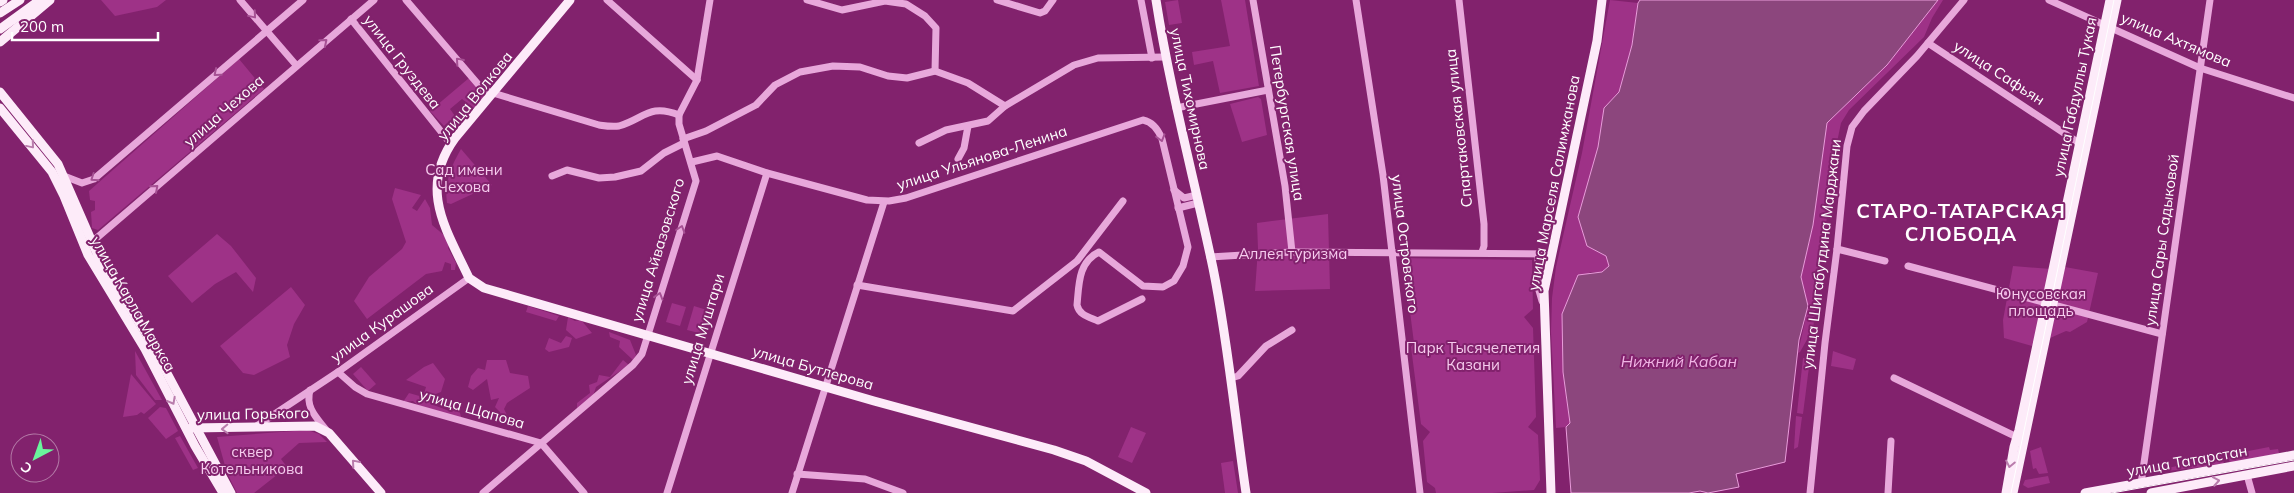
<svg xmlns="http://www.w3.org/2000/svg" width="2294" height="493" viewBox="0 0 2294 493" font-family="Mulish,sans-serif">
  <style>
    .green { fill: #9e3287 }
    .water { fill: #8c467d; stroke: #e99cdb }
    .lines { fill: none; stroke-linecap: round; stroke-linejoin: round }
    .minor { stroke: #e8a8db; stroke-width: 7 }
    .major { stroke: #fdebf9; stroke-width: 9 }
    .tram { stroke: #fff; stroke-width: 1 }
    .oneway { stroke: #a65194 }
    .oneway2 { stroke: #b97cac }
    .labels { text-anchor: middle; stroke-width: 4; stroke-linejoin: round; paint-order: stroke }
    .street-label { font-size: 15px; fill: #fff; stroke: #82226d }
    .park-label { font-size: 15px; fill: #f6ccee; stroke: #82226d }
    .water-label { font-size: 16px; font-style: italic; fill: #efb4e4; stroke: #82226d }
    .district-label { font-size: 20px; font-weight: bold; letter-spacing: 1px; fill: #fff; stroke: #82226d }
  </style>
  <rect width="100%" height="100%" fill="#82226d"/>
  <g class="green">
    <polygon points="101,0 166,0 157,7 115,16"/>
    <polygon points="1178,0 1182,23 1169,25 1165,2"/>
    <polygon points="1221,0 1245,0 1259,86 1220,93 1213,61 1194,65 1192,52 1230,46"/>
    <polygon points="1610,0 1638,3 1632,45 1619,92 1604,109 1587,246 1606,256 1609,266 1602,272 1590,272 1562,314 1563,372 1570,423 1566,427 1556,428 1551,332 1552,298 1556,267 1582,153"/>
    <polygon points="1938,0 1943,0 1932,18 1924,37 1849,110 1841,123 1835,152 1813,329 1800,352 1798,353 1808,307 1801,277 1813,225 1827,123 1887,65"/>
    <polygon points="239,59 264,89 98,230 92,228 91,212 95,210 95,201 90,200 89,191"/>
    <polygon points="469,78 485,97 474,108 462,99 450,109 455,116 444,126 430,111"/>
    <polygon points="1258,97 1261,99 1267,135 1242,142 1230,104"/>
    <path d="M461 149 492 185 451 204 447 203C444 183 451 166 461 149Z"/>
    <polygon points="395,188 421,195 412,208 417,211 425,199 430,208 432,225 451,241 448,248 456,263 455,270 451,270 451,264 445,262 442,271 426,274 367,319 354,301 369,277 402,249 406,242 392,199"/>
    <polygon points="1328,214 1330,289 1255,291 1258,249 1257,223"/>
    <polygon points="217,234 231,246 256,278 253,292 236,272 215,284 192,303 168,276"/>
    <polygon points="1401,258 1532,260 1533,309 1524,317 1533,328 1536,417 1528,427 1538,435 1540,480 1534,490 1492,493 1436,493 1435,488 1427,482 1423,441 1430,432 1421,424 1411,347 1414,343 1409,304 1406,301"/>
    <polygon points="2013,266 2064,270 2065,267 2098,273 2087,322 2070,332 2066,331 2032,346 2004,338 2003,320"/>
    <polygon points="291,287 305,305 294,324 287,345 290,357 254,375 243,373 220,346"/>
    <polygon points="672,303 686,307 680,326 666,322"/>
    <polygon points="528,306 559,316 556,321 526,312"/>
    <polygon points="694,306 710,311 703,334 687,330"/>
    <polygon points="568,317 575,321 581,320 592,333 576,339 566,330"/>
    <polygon points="609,332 630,340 636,355 633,360 619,347 620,341 610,337"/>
    <polygon points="566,336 572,338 569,347 549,352 545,349 549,338 561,343"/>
    <polygon points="135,351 162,400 155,400 136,375"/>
    <polygon points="1833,351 1856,359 1853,370 1831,366"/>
    <polygon points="1803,358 1810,359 1803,414 1797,413"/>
    <polygon points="487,360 506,360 510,373 528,376 530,388 507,403 504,409 509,419 501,420 500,412 495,407 499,398 491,400 487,379 473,390 468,387 471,376 478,368 485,370"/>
    <polygon points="623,360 629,365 596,387 593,396 577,410 577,403 590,393 589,385 597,382 599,375 610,377"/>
    <polygon points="433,363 445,379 441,392 433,395 431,404 452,412 458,406 462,420 422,409 413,401 403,402 409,393 423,397 426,387 406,380 424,367"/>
    <polygon points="361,367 376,384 368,391 353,374"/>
    <polygon points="131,374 156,404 144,414 141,412 137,415 123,417"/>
    <polygon points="160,407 166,408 178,431 166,439 148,418"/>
    <polygon points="1796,416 1802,417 1798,447 1794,449"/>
    <polygon points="1131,427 1146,433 1132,463 1118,457"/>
    <polygon points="307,430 319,434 327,442 299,443 281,459 287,467 254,493 237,493 227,473 217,437"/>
    <polygon points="180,436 198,468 193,470 175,438"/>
    <polygon points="2041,447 2048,473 2039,474 2036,468 2033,469 2030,451"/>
    <polygon points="2269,447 2270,450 2278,449 2279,453 2230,464 2228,455"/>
    <polygon points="2222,456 2224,464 2169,471 2168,468"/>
    <polygon points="1233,461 1238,493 1225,493 1221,463"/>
    <polygon points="2048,476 2050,483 2028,488 2023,485 2025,480"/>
  </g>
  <polygon class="water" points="1640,0 1938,0 1887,65 1827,123 1813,225 1801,277 1808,306 1799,340 1785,462 1736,474 1739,487 1708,493 1700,491 1689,493 1571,493 1566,427 1570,423 1563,372 1562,314 1578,275 1602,272 1609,266 1606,256 1587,246 1578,217 1598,147 1604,108 1619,92 1632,45 1638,3"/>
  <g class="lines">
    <g class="minor">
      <polyline points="240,0 296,65"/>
      <path d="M406 0 483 90 599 125C606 126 612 127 619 126 644 119 649 103 679 115"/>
      <polyline points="607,0 697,80"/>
      <polyline points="807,0 842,10 885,1 906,4 925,16 936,28 935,71"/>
      <polyline points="997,0 1040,13 1045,11 1053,0"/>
      <polyline points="1141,0 1152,58"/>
      <polyline points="1253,0 1285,186 1292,252"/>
      <polyline points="1356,0 1383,175 1420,493"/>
      <polyline points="1459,0 1484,224 1484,246 1482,252"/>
      <polyline points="2049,0 2200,68 2294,98"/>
      <polyline points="351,19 451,144"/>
      <polyline points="1928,43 2082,145"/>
      <polyline points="1176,108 1268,90"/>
      <polyline points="683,139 706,131 756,105 775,85 800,72 833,66 860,67 888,76 907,78 935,71 968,83 1005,106"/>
      <polyline points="919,143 946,130 988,121 1005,106 1074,65 1098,58 1165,57"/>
      <polyline points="958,159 964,148 968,126"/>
      <path d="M692 162 717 156 767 173 867 200 889 201 906 198 1143 120C1153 122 1158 129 1162 139L1188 247 1183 266 1174 281 1163 287 1143 286 1099 252C1078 262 1079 285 1077 305 1079 315 1089 317 1098 321L1142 299"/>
      <polyline points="64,176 82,183 94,179 303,0"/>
      <polyline points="552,176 567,170 599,178 615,177 641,171 664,153 684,143"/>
      <polyline points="1174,190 1184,198 1197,195"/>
      <polyline points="1178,208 1198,203"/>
      <polyline points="92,242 374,0"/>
      <polyline points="1837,249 1885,261"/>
      <polyline points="1538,254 1538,287 1542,301"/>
      <polyline points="1210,257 1292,252 1552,254"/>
      <polyline points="1908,266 2162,334"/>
      <polyline points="857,285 1013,311 1077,261 1123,201"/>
      <polyline points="338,372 355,387 367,394 541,443 584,493"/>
      <polyline points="1231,378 1238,376 1266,346 1292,330"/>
      <polyline points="1894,378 2021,439"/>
      <path d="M310 390C305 408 317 418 327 431"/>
      <polyline points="255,427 338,372 469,278"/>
      <polyline points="797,474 865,479 903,493"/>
      <polyline points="2247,475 2252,493"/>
      <polyline points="2141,484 2210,0"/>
      <polyline points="483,493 633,365 642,354 696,181 679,124 679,115 697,80 710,0"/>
      <polyline points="667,493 767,173"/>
      <polyline points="792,493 884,202"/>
      <polyline points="1810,493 1825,343 1837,249 1847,146 1852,127 1864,111 1917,56 1964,0"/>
      <polyline points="1888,493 1891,441"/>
    </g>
    <g class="major">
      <path d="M570 0 455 138C418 189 446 229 469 278L484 288 874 401 1054 450 1086 461 1146 493"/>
      <path d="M1156 0C1170 90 1194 178 1213 268 1228 342 1235 418 1246 493"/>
      <polyline points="0,2 3,0"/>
      <polyline points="0,13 20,0"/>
      <polyline points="0,29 40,0"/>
      <polyline points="0,42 50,0"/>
      <polyline points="0,92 58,164 99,258 145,332 231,493"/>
      <polyline points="0,108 52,172 64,196 88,255 145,349 195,446 223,493"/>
      <polyline points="191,428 315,426 329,433 381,493"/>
      <polyline points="1551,493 1544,291 1597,41 1602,0"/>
      <polyline points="2006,493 2014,447 2019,430 2110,0"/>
      <polyline points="2013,493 2117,0"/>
      <polyline points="2085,493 2294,455"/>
      <polyline points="2151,493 2294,466"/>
    </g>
    <g class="tram">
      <polyline points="2011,493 2114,0"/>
      <polyline points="2112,493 2294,460"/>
    </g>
  </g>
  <defs><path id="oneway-chevron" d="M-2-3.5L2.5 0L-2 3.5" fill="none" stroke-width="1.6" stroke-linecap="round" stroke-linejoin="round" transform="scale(1.25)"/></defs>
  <g class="oneway">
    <use href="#oneway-chevron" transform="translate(253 15) rotate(50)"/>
    <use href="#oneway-chevron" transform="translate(324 42) rotate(-40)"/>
    <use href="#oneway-chevron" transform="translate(459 61) rotate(-131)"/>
    <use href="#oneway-chevron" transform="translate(217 73) rotate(140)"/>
    <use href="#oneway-chevron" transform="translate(1161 138) rotate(74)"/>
    <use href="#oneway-chevron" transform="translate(94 178) rotate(146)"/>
    <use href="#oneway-chevron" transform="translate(155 188) rotate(-41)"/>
    <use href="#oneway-chevron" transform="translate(681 229) rotate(-72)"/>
    <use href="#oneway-chevron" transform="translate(659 296) rotate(-73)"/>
  </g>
  <g class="oneway2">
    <use href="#oneway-chevron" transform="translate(31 145) rotate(50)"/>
    <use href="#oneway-chevron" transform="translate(172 401) rotate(62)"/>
    <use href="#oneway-chevron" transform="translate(225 429) rotate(178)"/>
    <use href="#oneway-chevron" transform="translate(355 463) rotate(-131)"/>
    <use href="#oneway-chevron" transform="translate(2010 464) rotate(102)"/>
    <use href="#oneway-chevron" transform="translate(2216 481) rotate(-10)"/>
  </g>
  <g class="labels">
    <g class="street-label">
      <text transform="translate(2176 40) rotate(23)" y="5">улица Ахтямова</text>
      <text transform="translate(402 62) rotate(52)" y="5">улица Груздева</text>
      <text transform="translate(1999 73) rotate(33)" y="5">улица Сафьян</text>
      <text transform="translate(475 96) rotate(-51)" y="5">улица Волкова</text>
      <text transform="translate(2075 97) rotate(-78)" y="5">улица Габдуллы Тукая</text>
      <text transform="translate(1190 99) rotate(78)" y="5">улица Тихомирнова</text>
      <text transform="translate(224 111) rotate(-41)" y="5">улица Чехова</text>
      <text transform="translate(1287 123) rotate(81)" y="5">Петербургская улица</text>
      <text transform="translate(1459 128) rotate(-96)" y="5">Спартаковская улица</text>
      <text transform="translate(982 158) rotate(-18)" y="5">улица Ульянова-Ленина</text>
      <text transform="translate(1554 183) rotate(-79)" y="5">улица Марселя Салимжанова</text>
      <text transform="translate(2162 240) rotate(-82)" y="5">улица Сары Садыковой</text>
      <text transform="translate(1405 244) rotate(83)" y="5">улица Островского</text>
      <text transform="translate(658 250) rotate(-73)" y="5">улица Айвазовского</text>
      <text transform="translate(1822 254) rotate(-83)" y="5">улица Шигабутдина Марджани</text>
      <text transform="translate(133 304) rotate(60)" y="5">улица Карла Маркса</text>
      <text transform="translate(382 323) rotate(-36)" y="5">улица Курашова</text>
      <text transform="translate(703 329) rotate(-73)" y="5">улица Муштари</text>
      <text transform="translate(813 368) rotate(16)" y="5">улица Бутлерова</text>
      <text transform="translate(472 409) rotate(16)" y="5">улица Щапова</text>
      <text transform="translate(253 414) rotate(-1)" y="5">улица Горького</text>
      <text transform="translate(2187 461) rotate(-10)" y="5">улица Татарстан</text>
    </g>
    <g class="park-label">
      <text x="464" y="175">Сад имени<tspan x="464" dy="17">Чехова</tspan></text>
      <text x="1293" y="259">Аллея туризма</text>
      <text x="2041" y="299">Юнусовская<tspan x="2041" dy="17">площадь</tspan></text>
      <text x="1473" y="353">Парк Тысячелетия<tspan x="1473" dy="17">Казани</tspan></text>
      <text x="252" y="457">сквер<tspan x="252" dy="17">Котельникова</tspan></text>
    </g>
    <g class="water-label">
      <text x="1679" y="367">Нижний Кабан</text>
    </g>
    <g class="district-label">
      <text x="1961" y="218">СТАРО-ТАТАРСКАЯ<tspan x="1961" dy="23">СЛОБОДА</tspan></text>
    </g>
  </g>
  <g transform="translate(35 458) rotate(221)"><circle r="24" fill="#82226d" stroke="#b47aa7"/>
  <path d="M0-4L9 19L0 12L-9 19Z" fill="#6af49c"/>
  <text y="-8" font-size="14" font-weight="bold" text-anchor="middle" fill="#ffffff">С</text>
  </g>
  <path d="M12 32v8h146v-8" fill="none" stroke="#ffffff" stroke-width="2.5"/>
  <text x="20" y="32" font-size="15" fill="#ffffff" stroke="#82226d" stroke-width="4" paint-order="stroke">200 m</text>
</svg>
